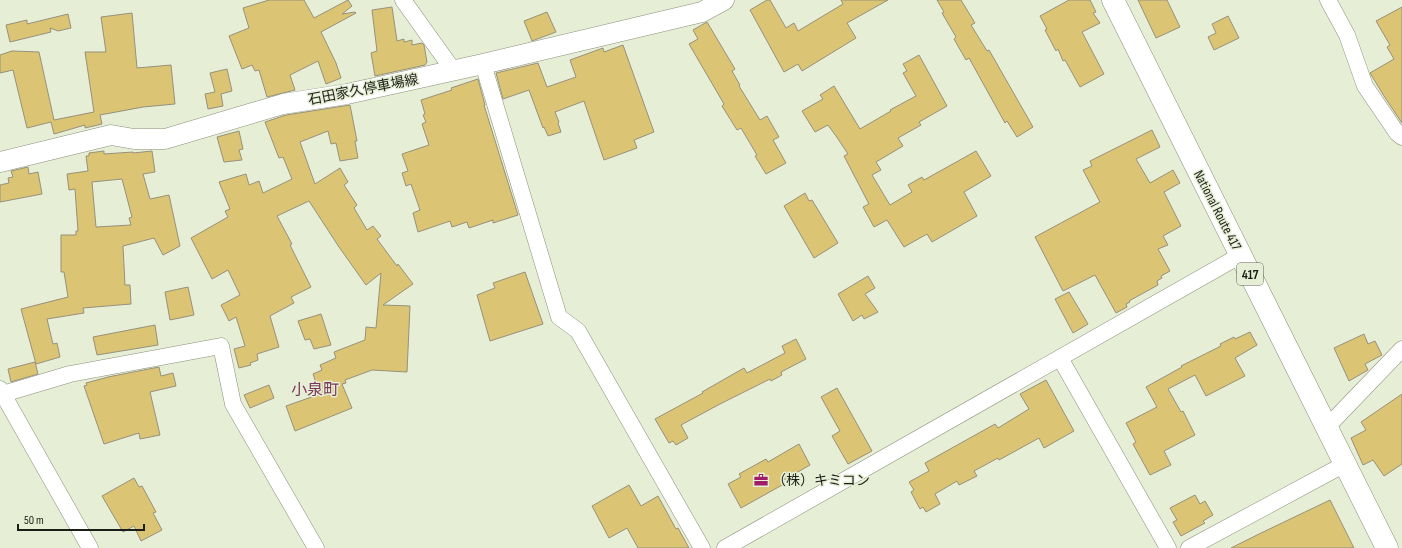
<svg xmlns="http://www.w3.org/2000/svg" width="1402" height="548" viewBox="0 0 1402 548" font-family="'Sofia Sans Condensed','Noto Sans JP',sans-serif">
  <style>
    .building { fill: #dbc473; stroke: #97917c; fill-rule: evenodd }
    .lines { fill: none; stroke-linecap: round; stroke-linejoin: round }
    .minor-casing { stroke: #8a907b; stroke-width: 17 }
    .major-casing { stroke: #8a907b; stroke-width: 21 }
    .highway-casing { stroke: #8a907b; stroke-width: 23 }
    .minor { stroke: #fff; stroke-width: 16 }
    .major { stroke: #fff; stroke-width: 20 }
    .highway { stroke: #fff; stroke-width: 22 }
    .labels { text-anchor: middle; stroke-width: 3; stroke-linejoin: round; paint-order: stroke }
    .shield { fill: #e7eed6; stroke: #585c50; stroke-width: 1 }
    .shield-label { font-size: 13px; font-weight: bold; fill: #1b1e16 }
    .street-label { font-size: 14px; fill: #1b1e16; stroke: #e7eed6 }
    .poi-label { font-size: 14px; fill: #1b1e16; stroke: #e7eed6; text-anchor: start }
    .quarter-label { font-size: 16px; fill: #7a395c; stroke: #e7eed6 }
  </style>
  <rect width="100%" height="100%" fill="#e7eed6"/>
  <g class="building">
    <polygon points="269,0 304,0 314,18 348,0 352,6 342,14 355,12 356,13 321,32 336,63 341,78 326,84 318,61 290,75 295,90 267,97 259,70 255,71 252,65 242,69 229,36 249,28 243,8"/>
    <polygon points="767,0 770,0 786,28 794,23 798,31 843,4 841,0 888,0 847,23 856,38 802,71 798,64 784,72 750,10"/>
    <polygon points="937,0 961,0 975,23 971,25 987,51 989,50 1033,127 1017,137 1007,121 1005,123 969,58 966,60 954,39 956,37 942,13 944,12"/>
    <polygon points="1069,0 1090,0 1096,12 1093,13 1100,23 1082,32 1104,74 1080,87 1065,60 1063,61 1058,49 1056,51 1045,30 1047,29 1040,16"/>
    <polygon points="1138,0 1167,0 1180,27 1156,38"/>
    <polygon points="392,7 397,41 404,39 404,42 412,40 412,45 422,43 424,45 427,62 425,65 375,76 371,53 377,51 372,10"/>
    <polygon points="1402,7 1402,123 1384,96 1370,73 1394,59 1387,47 1390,45 1376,21"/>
    <polygon points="547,12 556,32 532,41 524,21"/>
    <polygon points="132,13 137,68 171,65 175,104 143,107 100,115 102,124 85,128 85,125 54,134 51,122 27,128 13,70 0,73 0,55 12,51 39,52 54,120 94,112 85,52 106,52 101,17"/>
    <polygon points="68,14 71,28 58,31 50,28 51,32 10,42 6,25 27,20 27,24"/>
    <polygon points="1228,16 1239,38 1214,50 1208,37 1216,33 1212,24"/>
    <polygon points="707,22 735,69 732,71 740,85 739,86 760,120 767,116 779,137 773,140 786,163 766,174 755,156 757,155 741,128 737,130 722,106 724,104 689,44 698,39 693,30"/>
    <polygon points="623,45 654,132 634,140 637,148 604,160 584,101 555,112 559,122 558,123 561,132 548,136 544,127 543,128 529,90 503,99 496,73 538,63 547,87 576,77 570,60 603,48 604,52"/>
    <polygon points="919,55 947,106 919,122 921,125 898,138 903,146 876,162 881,170 872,175 890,205 912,192 908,185 922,177 924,180 976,151 991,176 964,192 977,216 932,242 927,234 904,247 887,220 874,227 863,207 869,204 844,156 848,154 836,136 828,125 815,132 802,111 823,99 820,95 834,86 860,129 891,111 890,110 916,96 903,73 907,71 903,64"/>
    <polygon points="227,69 232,91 221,94 223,106 208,109 205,94 215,92 210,73"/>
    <polygon points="478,79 485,105 484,105 518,215 493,223 493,220 469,228 467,222 452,227 450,221 418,232 413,213 420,210 411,184 406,186 402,173 408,171 402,154 429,145 422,124 426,122 423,115 425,114 421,100 452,90 451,88"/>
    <polygon points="350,105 357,141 355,141 358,158 340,161 336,143 331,144 328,131 300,142 315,184 340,168 348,182 344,185 357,205 354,208 367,230 373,226 381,236 377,239 397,266 398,264 413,284 383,305 410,306 407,372 372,370 345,380 346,383 342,384 352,408 295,431 286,406 320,394 313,374 322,370 320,365 336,358 334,352 365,340 366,327 376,328 381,273 366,285 339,247 309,201 277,216 292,244 290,245 311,287 291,297 294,303 270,316 279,347 257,354 258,360 250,363 251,365 239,368 234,349 245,346 236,317 229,321 221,305 240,295 228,270 212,279 191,238 228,217 225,211 230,209 219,182 246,174 249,185 259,181 263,193 292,179 283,157 279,158 265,122 286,115"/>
    <polygon points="1152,130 1160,147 1136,159 1150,183 1173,170 1180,183 1164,192 1181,226 1163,236 1168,245 1158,249 1170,271 1161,276 1162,278 1157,281 1158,285 1129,301 1130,302 1126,304 1127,307 1116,313 1095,275 1063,291 1035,237 1100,202 1083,170 1092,166 1090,161"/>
    <polygon points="239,131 243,149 239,150 242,160 224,162 217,137"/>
    <path d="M104 151V154L133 152V153L152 151 155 172 143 174 150 199 169 195 180 246 163 255 154 238 123 246 125 285H130L131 304 83 308 84 313 47 319 53 344 57 343 60 357 36 364 21 309 68 297 64 272H61V235H76V231H78L75 189 69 190 67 174 88 171 86 156H89V153ZM122 179 132 217 129 218 131 225 96 227 92 182Z"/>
    <polygon points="28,167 29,174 38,172 42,194 0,202 0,185 9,183 8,178 13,177 11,171"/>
    <polygon points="805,193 809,201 812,200 838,243 814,258 784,206"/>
    <polygon points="525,272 543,324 490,341 477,295 495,288 493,283"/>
    <polygon points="868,276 875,288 865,294 878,312 864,319 862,315 853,321 838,294"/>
    <polygon points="188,287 194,315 170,320 165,292"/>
    <polygon points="1069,292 1088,324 1073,333 1055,299"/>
    <polygon points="321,314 331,345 314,349 310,339 305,340 298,321"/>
    <polygon points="155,325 158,345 97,355 93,337"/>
    <polygon points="1250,332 1257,345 1235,358 1245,376 1206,396 1195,375 1168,389 1181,412 1183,411 1195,435 1164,451 1171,465 1150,475 1133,444 1136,442 1126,423 1157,407 1146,387 1182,367 1181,366 1221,346 1220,344 1234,337 1235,339"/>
    <polygon points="1364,334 1368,344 1375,341 1382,355 1365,364 1368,370 1349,381 1334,348"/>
    <polygon points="796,339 806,359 781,372 782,375 771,381 770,379 720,404 681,425 688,438 676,445 673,441 669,443 655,419 703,393 702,392 744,368 747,373 785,353 782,346"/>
    <polygon points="35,362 38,374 11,382 8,369"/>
    <polygon points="159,367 161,376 173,373 176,386 150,392 160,435 140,439 139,433 104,444 84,386 87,385 86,383 108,377"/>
    <polygon points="1046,380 1074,431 1044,448 1039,438 999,460 998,458 974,471 977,476 959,485 957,481 935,494 940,504 926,512 923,507 920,509 911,492 914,490 909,482 929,471 925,463 995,424 998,428 1029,409 1020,394"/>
    <polygon points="269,385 274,398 250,408 244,395"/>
    <polygon points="837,388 872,451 848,464 832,436 840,431 821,397"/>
    <polygon points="1402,394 1402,464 1384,476 1373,460 1363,465 1351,438 1366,430 1361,422"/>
    <polygon points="799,444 810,465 782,481 784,484 741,508 728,484 741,477 739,474 766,459 768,462"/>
    <polygon points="134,478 139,487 142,486 156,512 153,513 162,530 141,541 134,526 123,532 102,496"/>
    <polygon points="629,485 641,506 658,496 676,529 678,528 689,548 638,548 627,528 609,538 592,506"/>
    <polygon points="1195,495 1200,504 1205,501 1213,515 1203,521 1205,523 1181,536 1173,522 1177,520 1170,508"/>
    <polygon points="1330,500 1354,548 1231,548 1259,534"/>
  </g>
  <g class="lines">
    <defs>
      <g id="minor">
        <polyline points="403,0 453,70"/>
        <polyline points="1328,0 1347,35 1365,86 1397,133 1402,137"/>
        <polyline points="483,64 559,317 578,331 702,548"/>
        <polyline points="1060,358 1168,548"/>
        <polyline points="0,389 90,548"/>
        <polyline points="3,394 70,374 221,346 233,404 316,548"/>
        <polyline points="1327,427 1402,349"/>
        <polyline points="725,548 1241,255"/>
        <polyline points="1189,548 1345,464"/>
      </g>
      <polyline id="major" points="0,162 111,135 134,139 165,139 283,104 347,94 483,64 702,12 724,0"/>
      <polyline id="highway" points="1113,0 1387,548"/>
    </defs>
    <use href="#minor" class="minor-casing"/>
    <use href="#major" class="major-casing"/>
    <use href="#highway" class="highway-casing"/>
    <use href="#minor" class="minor"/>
    <use href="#major" class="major"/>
    <use href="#highway" class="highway"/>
  </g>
  <defs>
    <symbol id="office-bare" viewBox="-9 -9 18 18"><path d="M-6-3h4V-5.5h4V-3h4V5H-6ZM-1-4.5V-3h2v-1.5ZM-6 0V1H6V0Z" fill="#9f1c6d" stroke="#e7eed6" stroke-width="2.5" paint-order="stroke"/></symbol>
  </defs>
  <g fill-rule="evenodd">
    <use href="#office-bare" x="751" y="470" width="20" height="20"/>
  </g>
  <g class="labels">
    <rect class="shield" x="1237" y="263" width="26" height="22" rx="3"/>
    <g class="shield-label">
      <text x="1250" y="279">417</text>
    </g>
    <g class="street-label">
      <text transform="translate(363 89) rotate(-11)" y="5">石田家久停車場線</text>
      <text transform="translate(1218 210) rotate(63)" y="5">National Route 417</text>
    </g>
    <g class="poi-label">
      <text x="772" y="485">（株）キミコン</text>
    </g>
    <g class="quarter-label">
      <text x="315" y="395">小泉町</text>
    </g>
  </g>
  <path d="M18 524v6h126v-6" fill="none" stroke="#1b1e16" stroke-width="2"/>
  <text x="24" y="524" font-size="12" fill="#1b1e16" stroke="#e7eed6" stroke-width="3" paint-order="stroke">50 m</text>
</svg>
